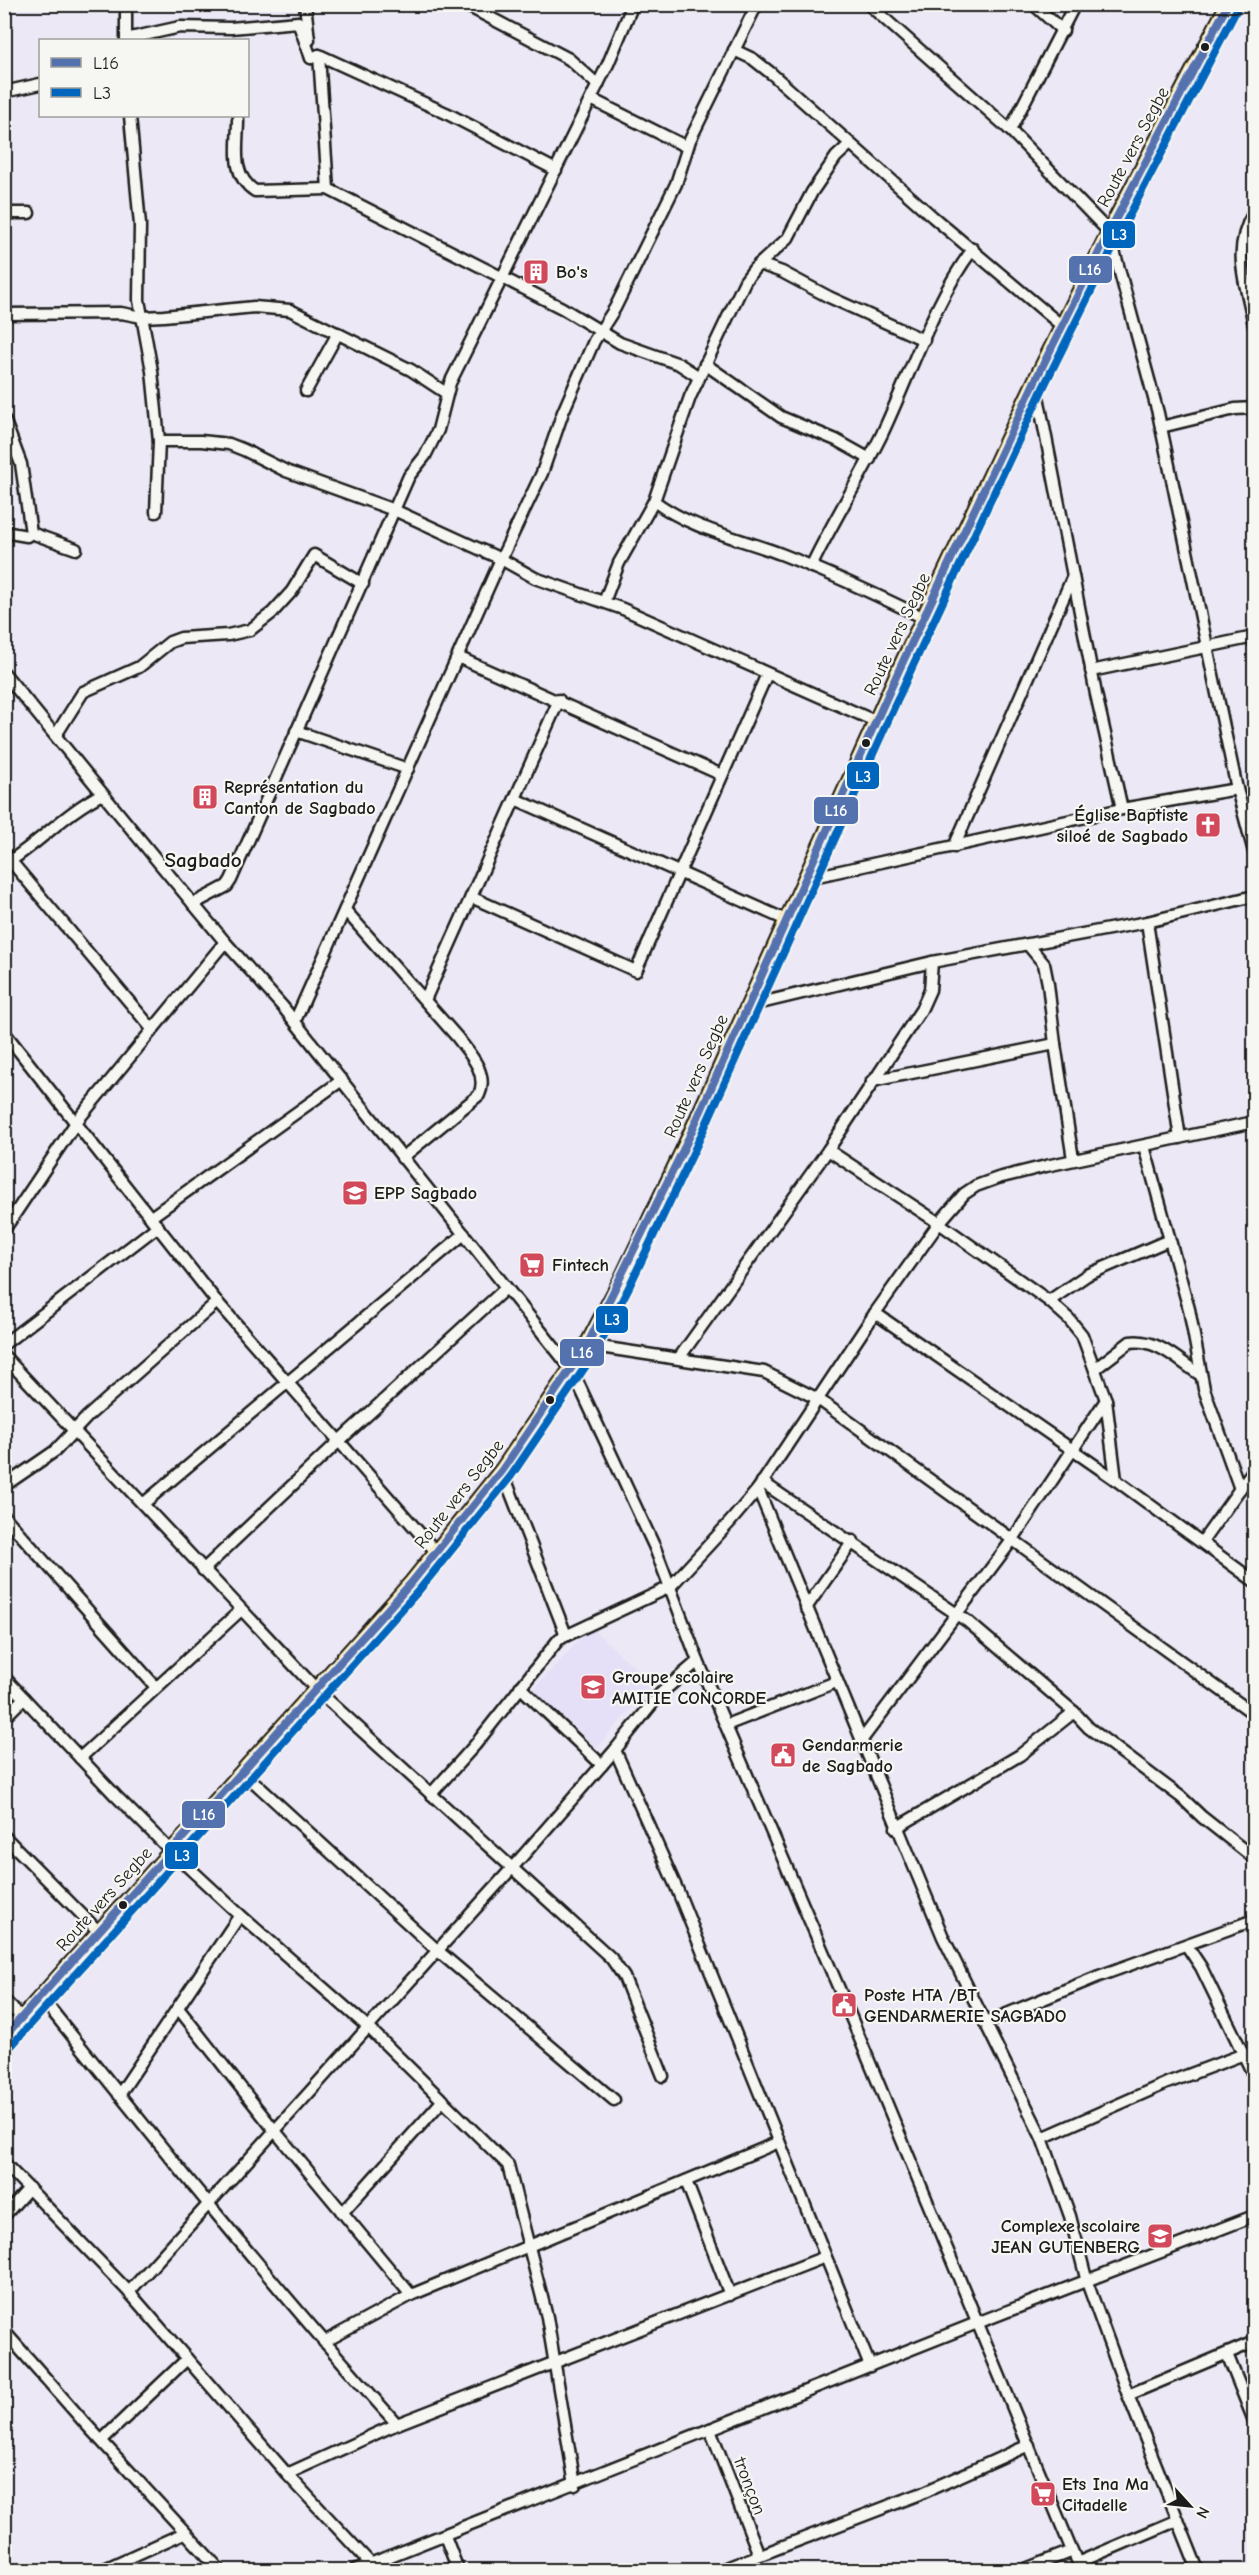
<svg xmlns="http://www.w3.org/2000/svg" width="1259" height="2575" viewBox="0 0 1259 2575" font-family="'Comic Neue',sans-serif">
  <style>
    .built { fill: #e5dff7 }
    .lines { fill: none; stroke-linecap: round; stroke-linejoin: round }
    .minor-casing { stroke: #1c1c1c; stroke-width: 15 }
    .major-casing { stroke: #1c1c1c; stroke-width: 18 }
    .minor { stroke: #f6f6f2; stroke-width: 10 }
    .major { stroke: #fedf80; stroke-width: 14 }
    .bus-1-casing { stroke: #f6f6f2; stroke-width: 12 }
    .bus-2-casing { stroke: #f6f6f2; stroke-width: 12 }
    .bus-1 { stroke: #5472ae; stroke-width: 8 }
    .bus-2 { stroke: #0065bd; stroke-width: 8 }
    .bus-dot { fill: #1c1c1c; stroke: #f6f6f2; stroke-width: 2 }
    .labels { text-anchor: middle; stroke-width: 4.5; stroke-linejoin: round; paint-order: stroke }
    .street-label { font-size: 18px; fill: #1c1c1c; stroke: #f6f6f2 }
    .poi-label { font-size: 18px; font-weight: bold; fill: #1c1c1c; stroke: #f6f6f2; text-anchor: start }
    .quarter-label { font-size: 21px; font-weight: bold; fill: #1c1c1c; stroke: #f6f6f2 }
    .line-badge { stroke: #f6f6f2; stroke-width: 2 }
    .badge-label { font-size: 16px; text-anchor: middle; font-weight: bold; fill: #fff }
  </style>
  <rect width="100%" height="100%" fill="#ece8f5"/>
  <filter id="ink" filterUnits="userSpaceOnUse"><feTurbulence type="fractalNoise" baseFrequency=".0167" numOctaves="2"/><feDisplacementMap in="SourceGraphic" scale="12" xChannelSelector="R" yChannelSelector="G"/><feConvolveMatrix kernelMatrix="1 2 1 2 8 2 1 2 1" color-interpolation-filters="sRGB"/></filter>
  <g filter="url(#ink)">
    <polygon class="built" points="591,1628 653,1684 597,1747 533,1690"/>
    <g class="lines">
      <defs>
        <g id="minor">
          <polyline points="126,4 126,40"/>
          <polyline points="305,4 309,40"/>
          <polyline points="464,4 569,59 598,85"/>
          <polyline points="868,4 1010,130 1109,232 1158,413 1237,789 1254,852"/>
          <polyline points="1033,4 1063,31"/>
          <polyline points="1250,4 1254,7"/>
          <polyline points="126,39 180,27 231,28 298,22 311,58"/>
          <polyline points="734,50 753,59 772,74 933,217 1062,326"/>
          <polyline points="319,55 446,113 556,170"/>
          <polyline points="311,58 319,55 328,189 562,308 620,343 679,364 699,377"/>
          <polyline points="4,92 40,84"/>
          <polyline points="591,99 687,147"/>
          <polyline points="130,116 140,225 139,300 152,371 159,441 201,441 229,444 244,450 286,471 394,510 501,559 535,578 623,609 877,722"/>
          <path d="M238 120C238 146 230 175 255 191L328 189"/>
          <polyline points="1010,130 1075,4"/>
          <path d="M1254 212C1230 252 1247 284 1254 326"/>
          <polyline points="4,213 29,213"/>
          <polyline points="759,264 782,272 829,297 924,340"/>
          <polyline points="4,314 121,313 142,317 164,316 254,307 290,310 411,370 446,393"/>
          <polyline points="705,364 781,417 836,440 870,459"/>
          <polyline points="1035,381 1096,694 1122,809"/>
          <polyline points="306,391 338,333"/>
          <polyline points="4,419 21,464 31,533"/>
          <polyline points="1161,427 1235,409 1254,408"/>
          <path d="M654 501C691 529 739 538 781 554 830 573 877 595 924 618"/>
          <polyline points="156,512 159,441"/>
          <polyline points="4,532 27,536 31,533 76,549"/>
          <path d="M811 567C832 522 860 479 882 434 910 375 934 300 973 249"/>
          <polyline points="604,602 619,563 654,501 690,397 745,281 754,269 788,238 812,192 836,157 850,144"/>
          <polyline points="458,657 722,775"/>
          <polyline points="1091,671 1254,637"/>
          <polyline points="4,673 160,864 225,942 283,1007 572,1370 655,1548 698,1661 843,1998 1080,2570"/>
          <polyline points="296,731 408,769"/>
          <polyline points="56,735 83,692 139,667 170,642 181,638 228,635 250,630 272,613 292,591 314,555 363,584"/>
          <polyline points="515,799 786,920"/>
          <polyline points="954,847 1073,576"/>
          <polyline points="4,853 153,1030"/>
          <path d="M10 861C43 839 67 812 102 794"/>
          <polyline points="804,879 1122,809 1237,789"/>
          <polyline points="471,897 636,971 767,674"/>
          <polyline points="193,904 227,886 231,880 409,476 425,456 438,430 450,383 608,64 633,4"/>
          <path d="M345 910 457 1037C469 1053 489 1073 479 1095L402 1158"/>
          <polyline points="1147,922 1180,1138"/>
          <polyline points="1029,946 1044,964 1048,984 1055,1044 1073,1159"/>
          <polyline points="425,1000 559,700"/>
          <polyline points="748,1006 932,962 1147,922 1254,896"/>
          <polyline points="295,1021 501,559 542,473 563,412 594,341 615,308 676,184 690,140 757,4"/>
          <polyline points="4,1032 217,1302 437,1553"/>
          <polyline points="872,1081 1055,1044"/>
          <polyline points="1144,1146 1189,1309 1204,1389 1240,1489"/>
          <polyline points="828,1150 939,1223 1049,1301 1069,1319 1082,1335 1106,1400 1116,1480"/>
          <polyline points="151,1217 342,1080"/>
          <polyline points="4,1230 77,1121 225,942"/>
          <polyline points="1049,1301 1087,1275 1169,1240"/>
          <polyline points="875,1313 1116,1480 1254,1581"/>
          <polyline points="4,1344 158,1226"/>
          <polyline points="587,1345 764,1372 818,1399 1254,1714"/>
          <polyline points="4,1356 317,1690 611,1958 624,1977 663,2076"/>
          <polyline points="679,1358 828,1150 921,1010 930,990 932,962"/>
          <path d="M1095 1369 1130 1342C1157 1338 1179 1361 1199 1374"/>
          <polyline points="502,1470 566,1635"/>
          <polyline points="762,1482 967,1621 1074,1712 1089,1728 1181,1797 1202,1817 1254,1858"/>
          <polyline points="4,1486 55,1451 88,1416 217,1302"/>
          <polyline points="758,1489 943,1937 1042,2138 1070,2216 1087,2282 1128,2395 1198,2570"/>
          <polyline points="143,1504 464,1234"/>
          <polyline points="4,1516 155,1686"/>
          <polyline points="1202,1542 1254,1469"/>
          <polyline points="203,1570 338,1442 506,1288"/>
          <polyline points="806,1608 853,1541"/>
          <polyline points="4,1677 116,1796 171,1851 240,1915 369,2028 508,2165 547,2317 575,2485"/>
          <polyline points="520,1687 602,1765"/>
          <polyline points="4,1718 24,1698"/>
          <polyline points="726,1725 836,1682"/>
          <polyline points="861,1741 1013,1539 1106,1400"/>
          <polyline points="615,1750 677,1889 870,2366"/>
          <polyline points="80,1758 241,1610"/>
          <polyline points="242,1771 438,1951 614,2100"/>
          <polyline points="431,1794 475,1745 559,1639 670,1587 730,1522 758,1489 875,1313 939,1223 964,1194 976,1186 998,1178 1046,1166 1254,1122"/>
          <polyline points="896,1828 1020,1755 1074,1712"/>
          <polyline points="4,1836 99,1932"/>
          <polyline points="1187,1946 1201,1967 1254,2076"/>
          <path d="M41 1997C157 2142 273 2286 397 2424"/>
          <polyline points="4,2000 22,2018"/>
          <polyline points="178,2008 275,2131 411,2295"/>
          <polyline points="985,2023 1099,1976 1254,1920"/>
          <polyline points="119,2095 240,1915"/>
          <polyline points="1042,2138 1167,2083 1244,2054"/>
          <polyline points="4,2163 129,2292 287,2474 371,2564"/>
          <polyline points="686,2181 730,2295"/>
          <polyline points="342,2213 443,2100"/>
          <polyline points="4,2216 29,2188"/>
          <polyline points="129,2292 513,1867 615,1750 660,1694 698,1661"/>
          <polyline points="4,2331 84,2422 220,2570"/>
          <polyline points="324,2342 411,2295 779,2142"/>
          <polyline points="1227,2354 1254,2421"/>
          <polyline points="1128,2395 1254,2342"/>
          <polyline points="710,2429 759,2555"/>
          <polyline points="102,2440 187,2359"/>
          <polyline points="287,2474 397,2424 825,2257"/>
          <polyline points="445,2536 458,2570"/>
          <polyline points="1077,2563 1178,2520"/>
          <polyline points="102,2570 184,2533"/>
          <polyline points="355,2570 977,2323 1254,2216"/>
          <polyline points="721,2570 920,2494 1029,2445"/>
          <polyline points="1023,2570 1072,2551"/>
        </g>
        <polyline id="major" points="4,2038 412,1582 502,1470 587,1345 620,1282 685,1146 899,670 1035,381 1109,232 1228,4"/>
      </defs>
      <use href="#minor" class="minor-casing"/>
      <use href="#major" class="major-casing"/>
      <use href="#minor" class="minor"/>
      <use href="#major" class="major"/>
      <defs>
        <polyline id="bus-1" points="4,2037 412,1582 502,1470 587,1345 685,1146 899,670 1035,381 1109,232 1228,4"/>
        <polyline id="bus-2" points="12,2045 420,1589 511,1476 596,1351 629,1287 694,1151 909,674 1044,386 1118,237 1237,9"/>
      </defs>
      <use href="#bus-1" class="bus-1-casing"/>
      <use href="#bus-2" class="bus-2-casing"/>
      <use href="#bus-1" class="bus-1"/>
      <use href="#bus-2" class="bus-2"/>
    </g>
  </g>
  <defs>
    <symbol id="building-square" viewBox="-11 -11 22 22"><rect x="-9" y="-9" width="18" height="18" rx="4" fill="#d1495b" stroke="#f6f6f2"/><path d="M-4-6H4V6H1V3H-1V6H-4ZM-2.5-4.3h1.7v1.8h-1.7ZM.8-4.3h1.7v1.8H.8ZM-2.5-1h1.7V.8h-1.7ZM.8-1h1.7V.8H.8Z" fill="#fff"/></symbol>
    <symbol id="church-square" viewBox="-11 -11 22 22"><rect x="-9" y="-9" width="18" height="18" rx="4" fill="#d1495b" stroke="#f6f6f2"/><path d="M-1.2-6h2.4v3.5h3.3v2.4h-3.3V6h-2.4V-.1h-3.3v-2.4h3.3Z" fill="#fff"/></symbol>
    <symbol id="school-square" viewBox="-11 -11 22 22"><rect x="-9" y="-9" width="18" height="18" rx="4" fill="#d1495b" stroke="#f6f6f2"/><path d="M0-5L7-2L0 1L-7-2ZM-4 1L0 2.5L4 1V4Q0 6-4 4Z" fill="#fff"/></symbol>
    <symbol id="supermarket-square" viewBox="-11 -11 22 22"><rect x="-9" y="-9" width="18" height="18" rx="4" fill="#d1495b" stroke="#f6f6f2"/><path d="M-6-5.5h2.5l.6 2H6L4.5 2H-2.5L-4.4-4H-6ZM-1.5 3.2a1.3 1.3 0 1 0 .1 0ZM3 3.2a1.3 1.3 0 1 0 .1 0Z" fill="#fff"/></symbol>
    <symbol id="civic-square" viewBox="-11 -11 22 22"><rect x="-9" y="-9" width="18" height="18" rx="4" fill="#d1495b" stroke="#f6f6f2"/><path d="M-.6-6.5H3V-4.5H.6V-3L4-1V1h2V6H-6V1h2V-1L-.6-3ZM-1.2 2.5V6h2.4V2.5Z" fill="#fff"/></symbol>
  </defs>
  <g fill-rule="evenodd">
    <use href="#building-square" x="521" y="257" width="30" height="30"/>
    <use href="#building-square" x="190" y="782" width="30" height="30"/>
    <use href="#church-square" x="1193" y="810" width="30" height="30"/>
    <use href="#school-square" x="340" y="1178" width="30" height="30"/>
    <use href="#supermarket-square" x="517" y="1250" width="30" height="30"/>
    <use href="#school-square" x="578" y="1672" width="30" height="30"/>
    <use href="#civic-square" x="768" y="1740" width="30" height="30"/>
    <use href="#civic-square" x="829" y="1990" width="30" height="30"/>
    <use href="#school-square" x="1145" y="2221" width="30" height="30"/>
    <use href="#supermarket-square" x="1028" y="2479" width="30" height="30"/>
  </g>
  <g class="bus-dot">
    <circle cx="1205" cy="47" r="5"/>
    <circle cx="866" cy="743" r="5"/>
    <circle cx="550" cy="1400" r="5"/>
    <circle cx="123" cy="1905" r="5"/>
  </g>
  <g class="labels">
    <g class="street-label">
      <text transform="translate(1133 147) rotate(-62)" y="6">Route vers Segbe</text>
      <text transform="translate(897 634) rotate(-65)" y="6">Route vers Segbe</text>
      <text transform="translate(696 1076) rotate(-66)" y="6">Route vers Segbe</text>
      <text transform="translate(459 1494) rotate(-52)" y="6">Route vers Segbe</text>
      <text transform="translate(104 1899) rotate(-48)" y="6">Route vers Segbe</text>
      <text transform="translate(750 2486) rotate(69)" y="6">tronçon</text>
    </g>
    <g class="poi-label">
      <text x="556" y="278">Bo's</text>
      <text x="224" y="793">Représentation du<tspan x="224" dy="21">Canton de Sagbado</tspan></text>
      <text x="1188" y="821" text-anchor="end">Église Baptiste<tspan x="1188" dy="21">siloé de Sagbado</tspan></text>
      <text x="374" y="1199">EPP Sagbado</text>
      <text x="552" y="1271">Fintech</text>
      <text x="612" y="1683">Groupe scolaire<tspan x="612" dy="21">AMITIE CONCORDE</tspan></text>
      <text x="802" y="1751">Gendarmerie<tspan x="802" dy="21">de Sagbado</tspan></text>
      <text x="864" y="2001">Poste HTA /BT<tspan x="864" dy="21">GENDARMERIE SAGBADO</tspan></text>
      <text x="1140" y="2232" text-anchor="end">Complexe scolaire<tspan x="1140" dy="21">JEAN GUTENBERG</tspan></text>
      <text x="1062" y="2490">Ets Ina Ma<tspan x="1062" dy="21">Citadelle</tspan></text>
    </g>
    <g class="quarter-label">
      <text x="203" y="867">Sagbado</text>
    </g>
  </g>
  <g class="line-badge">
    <rect x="1102" y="220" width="34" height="29" rx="6" fill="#0065bd"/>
    <rect x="1068" y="255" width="45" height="29" rx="6" fill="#5472ae"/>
    <rect x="846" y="761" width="34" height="29" rx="6" fill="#0065bd"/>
    <rect x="813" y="796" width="46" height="29" rx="6" fill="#5472ae"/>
    <rect x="595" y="1305" width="34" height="29" rx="6" fill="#0065bd"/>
    <rect x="559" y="1338" width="46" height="29" rx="6" fill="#5472ae"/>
    <rect x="181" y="1800" width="45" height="29" rx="6" fill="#5472ae"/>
    <rect x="164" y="1841" width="35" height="29" rx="6" fill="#0065bd"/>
  </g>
  <g class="badge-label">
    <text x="1119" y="240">L3</text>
    <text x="1090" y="275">L16</text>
    <text x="863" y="782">L3</text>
    <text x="836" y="816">L16</text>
    <text x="612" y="1325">L3</text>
    <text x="582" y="1358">L16</text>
    <text x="204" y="1820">L16</text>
    <text x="182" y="1861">L3</text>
  </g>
  <rect width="1259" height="2575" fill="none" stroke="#f6f6f2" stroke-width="24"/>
  <rect x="12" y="12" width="1235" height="2551" fill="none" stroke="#1c1c1c" stroke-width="2" filter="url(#ink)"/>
  <rect x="39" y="39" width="210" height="78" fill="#f6f6f2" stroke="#9f9f9c" stroke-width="1.5"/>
  <rect x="51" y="58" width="30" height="9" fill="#5472ae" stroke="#9f9f9c" stroke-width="1.5"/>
  <text x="93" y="69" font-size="18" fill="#1c1c1c">L16</text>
  <rect x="51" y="88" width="30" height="9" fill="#0065bd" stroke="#9f9f9c" stroke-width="1.5"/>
  <text x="93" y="99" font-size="18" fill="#1c1c1c">L3</text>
  <g transform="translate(1190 2506) rotate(117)" stroke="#f6f6f2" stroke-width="4.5" paint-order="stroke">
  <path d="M0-4.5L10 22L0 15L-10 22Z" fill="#1c1c1c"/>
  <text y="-9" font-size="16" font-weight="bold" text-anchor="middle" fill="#1c1c1c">N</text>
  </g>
</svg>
